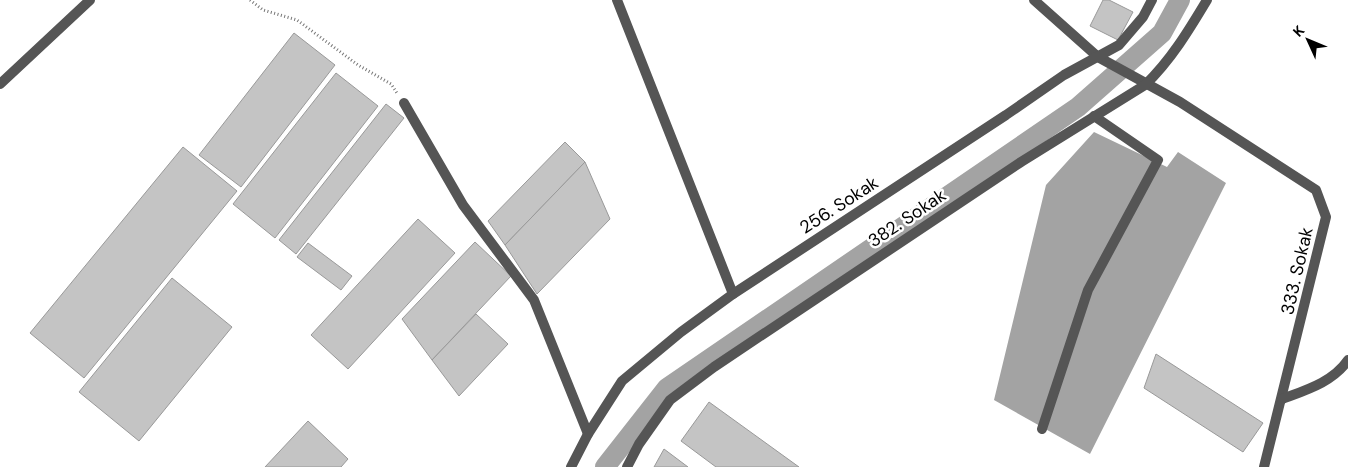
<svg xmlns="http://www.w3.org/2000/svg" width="1348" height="467" viewBox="0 0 1348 467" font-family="'DM Sans',sans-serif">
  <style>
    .water { fill: #a3a3a3 }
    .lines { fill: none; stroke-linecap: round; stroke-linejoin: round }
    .canal { stroke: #a3a3a3; stroke-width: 20 }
    .building { fill: #c4c4c4; stroke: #999 }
    .path { stroke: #777; stroke-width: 3; stroke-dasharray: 1 2.5; stroke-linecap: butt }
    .service { stroke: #555; stroke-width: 10 }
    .minor { stroke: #555; stroke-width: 10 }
    .labels { text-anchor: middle; stroke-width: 5; stroke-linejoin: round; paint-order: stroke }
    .street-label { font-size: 18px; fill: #000; stroke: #fff }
  </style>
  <rect width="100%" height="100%" fill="#fff"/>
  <polygon class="water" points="1094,132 1167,167 1178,152 1226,183 1090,454 994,400 1046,185"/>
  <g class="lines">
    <polyline class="canal" points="605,467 667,388 1078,107 1162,33 1180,0"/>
  </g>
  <g class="building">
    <polygon points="1103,0 1109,0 1133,12 1118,40 1090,26"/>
    <polygon points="294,33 335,65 241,187 199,155"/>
    <polygon points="336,73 378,106 275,238 233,204"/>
    <polygon points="386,104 404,118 296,254 279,240"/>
    <polygon points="565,142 585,162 505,245 488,221"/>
    <polygon points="183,147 237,191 84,378 30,333"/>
    <polygon points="585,162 610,219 537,294 505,245"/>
    <polygon points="418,219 455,253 348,369 311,335"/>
    <polygon points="475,242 511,276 432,360 402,319"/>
    <polygon points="308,243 352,276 341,290 297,257"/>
    <polygon points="172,278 232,327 139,441 79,392"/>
    <polygon points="476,314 508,344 459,396 432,360"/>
    <polygon points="1156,354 1263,423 1243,452 1144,388"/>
    <polygon points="709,402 799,467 716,467 681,441"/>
    <polygon points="308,421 348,459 341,467 265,467"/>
    <polygon points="664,449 688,467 654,467"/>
  </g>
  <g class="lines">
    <polyline class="path" points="250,0 263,10 297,20 358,65 391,84 397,93"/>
    <g class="service">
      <polyline points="617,0 733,294"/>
      <polyline points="404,103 463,205 534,300 588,434"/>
      <polyline points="1042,429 1088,290 1158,160 1094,116"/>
    </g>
    <g class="minor">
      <polyline points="1034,0 1098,57 1180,102 1316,190 1326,217 1264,467"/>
      <polyline points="0,84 90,0"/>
      <path d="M1282 399C1306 390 1333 382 1348 360"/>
      <polyline points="571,467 588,434 622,381 681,332 733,294 1006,115 1064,75 1119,45 1143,17 1152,0"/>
      <path d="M627 467 639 444 670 400 714 367 1021 162 1145 85C1171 60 1189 30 1207 0"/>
    </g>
  </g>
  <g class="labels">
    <g class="street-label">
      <text transform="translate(839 205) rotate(-33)" y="6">256. Sokak</text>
      <text transform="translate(907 218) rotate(-34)" y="6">382. Sokak</text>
      <text transform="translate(1297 271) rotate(-77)" y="6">333. Sokak</text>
    </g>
  </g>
  <g transform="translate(1308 40) rotate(314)" stroke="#ffffff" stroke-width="4" paint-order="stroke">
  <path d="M0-4L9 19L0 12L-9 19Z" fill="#000000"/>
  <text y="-8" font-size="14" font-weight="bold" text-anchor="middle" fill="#000000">K</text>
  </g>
</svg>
